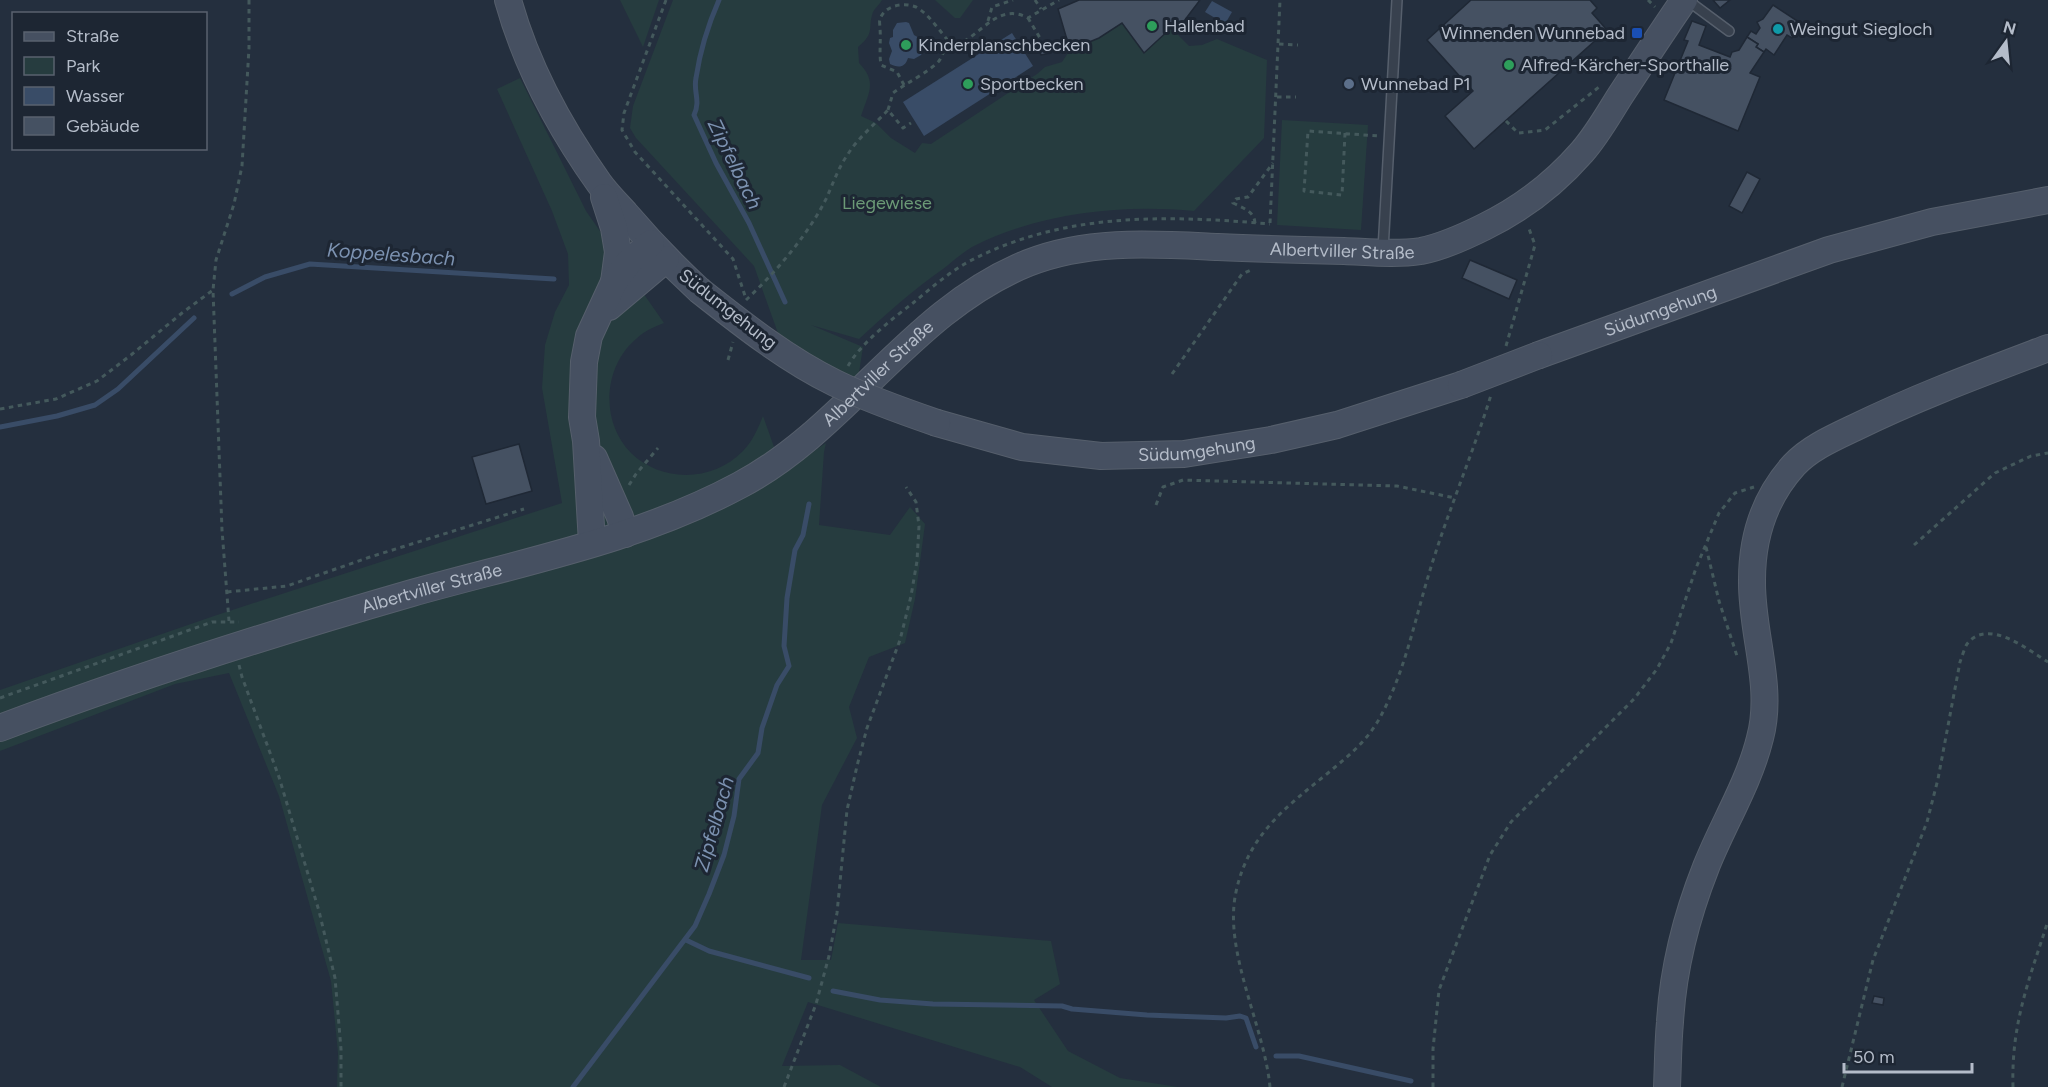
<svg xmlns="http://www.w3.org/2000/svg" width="2048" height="1087" viewBox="0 0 2048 1087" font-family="Figtree,sans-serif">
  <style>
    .green { fill: #263c3f }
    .water { fill: #394c67 }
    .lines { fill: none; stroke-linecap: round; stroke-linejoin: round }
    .stream { stroke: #394c67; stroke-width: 5 }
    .building { fill: #455162; stroke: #1f2835; stroke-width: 1.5 }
    .lane-casing { stroke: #565f6c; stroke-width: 12 }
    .secondary-casing { stroke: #565f6c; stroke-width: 28 }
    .path { stroke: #44595c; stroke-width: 3; stroke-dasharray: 4.5 4.5; stroke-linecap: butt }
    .lane { stroke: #38414e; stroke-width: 9 }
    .secondary { stroke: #465061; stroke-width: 26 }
    .secondary-bridge-casing { stroke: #565f6c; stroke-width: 28; stroke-linecap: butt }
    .secondary-bridge { stroke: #465061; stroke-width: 26 }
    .leisure-dot { fill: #2e9e5b; stroke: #1d2633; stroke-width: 2 }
    .culture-dot { fill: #0f9aa8; stroke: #1d2633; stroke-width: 2 }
    .transit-dot { fill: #1a4fb4; stroke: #1d2633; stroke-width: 2 }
    .service-dot { fill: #5c6f8a; stroke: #1d2633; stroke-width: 2 }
    .labels { text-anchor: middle; stroke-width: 6; stroke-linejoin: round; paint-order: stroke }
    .poi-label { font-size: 18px; fill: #b4bcc9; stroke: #1d2633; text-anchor: start }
    .park-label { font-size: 18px; fill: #6b9a76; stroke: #1d2633 }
    .street-label { font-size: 18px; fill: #b4bcc9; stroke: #1d2633 }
    .water-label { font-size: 20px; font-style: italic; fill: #7c92b1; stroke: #1d2633 }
  </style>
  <rect width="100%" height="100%" fill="#242f3e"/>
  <g class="green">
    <polygon points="620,0 659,0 643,47"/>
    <path d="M673 0H882C880 4 875 8 873 12 867 29 876 32 858 47L859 63C878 82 868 94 861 116L876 123 891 138 915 153 922 143 931 144 1037 74 1045 67 1062 62 1070 50 1099 38 1122 23 1144 53 1171 28 1189 46 1202 45 1217 39 1267 60 1264 138 1194 211C1120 204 1039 213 972 247 962 253 952 262 943 269 913 290 886 314 859 339L811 325 863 347 858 379 826 364 779 336 754 266 636 138 630 128 633 106Z"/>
    <polygon points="935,0 973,0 960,18 955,18"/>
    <path d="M520 78 586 211 664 323C654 327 644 331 636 339 603 367 600 422 631 453 662 483 713 482 743 451 753 441 758 428 763 416L783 472 826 443 824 452 819 525 890 535 910 507 925 524 915 599 905 643 869 657 849 707 857 738 822 805 801 960H831L838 923 1051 941 1060 984 1034 1000 1068 1051 1120 1078 1178 1087H1052L1020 1067 808 1002 782 1066 840 1065 881 1087H337L338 1053 331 981 279 796 229 673 175 684 0 751V690L214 616 562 503 542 388 545 345 555 312 569 285 568 254 552 211 497 89Z"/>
    <polygon points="1282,120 1368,125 1361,230 1277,225"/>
  </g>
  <g class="water">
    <polygon points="1212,1 1232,12 1225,24 1205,12"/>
    <path d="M906 22 909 23 914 35 921 39 925 48 921 55 914 59 908 58C905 68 898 68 890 64L889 59 892 51 889 43 890 38 893 37V30L897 23Z"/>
    <polygon points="1012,33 1033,66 924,136 903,102"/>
  </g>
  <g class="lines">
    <g class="stream">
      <path d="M719 0C708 25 700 51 696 78 693 92 701 100 694 115L716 163 749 223 785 302"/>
      <polyline points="232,294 265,277 310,264 554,279"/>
      <polyline points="0,427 57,416 95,405 118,389 194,318"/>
      <polyline points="686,940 709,951 809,978"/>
      <polyline points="833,991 880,1000 933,1004 1062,1006 1072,1009 1147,1015 1226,1018 1240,1016 1246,1018 1256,1047"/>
      <polyline points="1276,1056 1299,1056 1411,1081"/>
      <polyline points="573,1087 695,926 709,894 724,855 734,816 739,779 758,753 762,728 777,685 789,666 784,646 787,598 795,550 803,535 809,504"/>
    </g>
  </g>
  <g class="building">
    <polygon points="1079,0 1200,0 1175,33 1171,28 1144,53 1122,23 1099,38 1070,50 1058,9"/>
    <polygon points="1471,0 1590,0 1597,8 1592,13 1607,30 1474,149 1445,116 1473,91 1427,40"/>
    <polygon points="1713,0 1730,0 1720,8"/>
    <polygon points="1773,5 1802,24 1792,38 1787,35 1774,55 1766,49 1764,52 1756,47 1758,44 1747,37 1751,31 1756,34 1760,28 1757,22 1763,19"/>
    <polygon points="1692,21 1706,26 1699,45 1730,57 1732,52 1739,50 1747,37 1758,44 1756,47 1764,52 1750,73 1760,77 1738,131 1664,100 1688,41 1684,40"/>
    <polygon points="1048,43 1051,53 1041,55 1038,45"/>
    <polygon points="1747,172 1760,179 1742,213 1729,206"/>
    <polygon points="1470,260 1517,280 1509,299 1462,278"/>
    <polygon points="519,444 532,491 486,504 472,457"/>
    <polygon points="1874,996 1884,998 1883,1005 1872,1003"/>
  </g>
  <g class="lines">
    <defs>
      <g id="lane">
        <polyline points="1687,0 1729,31"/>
        <polyline points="1383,250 1397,0"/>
      </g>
      <g id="secondary">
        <path d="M508 0C526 65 560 128 599 183 607 194 617 204 626 214 649 241 673 266 699 290"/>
        <polyline points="604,197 614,228 618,252 614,282"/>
        <polyline points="609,307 666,259"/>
        <path id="s1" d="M1539 355 1829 250 1932 222 2048 200"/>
        <path id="s2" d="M937 423 1022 447 1101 456 1184 454 1271 440 1337 425 1461 385"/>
        <polyline points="594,458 620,517 625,534"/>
        <polyline points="592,543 586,441 582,417 584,362 589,336 614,282 628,263 651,243"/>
        <path id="s3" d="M0 728C135 677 273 633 412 593 522 562 638 540 740 485 848 428 911 310 1028 263 1088 239 1155 244 1218 247 1260 249 1302 250 1344 251 1369 252 1395 255 1421 251 1442 247 1464 237 1484 227 1521 209 1554 184 1582 152 1597 135 1608 115 1620 96 1641 64 1662 32 1684 0"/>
        <path d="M1667 1087C1668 1065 1668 1043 1670 1022 1673 970 1687 915 1706 867 1723 824 1749 783 1760 738 1774 686 1751 633 1752 580 1752 537 1765 497 1794 465 1810 448 1833 438 1854 428 1917 397 1982 373 2048 348"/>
      </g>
    </defs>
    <use href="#lane" class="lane-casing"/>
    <use href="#secondary" class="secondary-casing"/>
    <g class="path">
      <polyline points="666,0 624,113 622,130 635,152 733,259 746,299"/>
      <polyline points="1035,0 1041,9"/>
      <polyline points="1648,0 1655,7"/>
      <polyline points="988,21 992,7 1013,0"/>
      <polyline points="1279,44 1298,45"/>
      <polyline points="1025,46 1040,38 1028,18"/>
      <path d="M904 85 897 72 881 65C879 53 881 41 880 28 880 26 879 21 880 19 885 5 904 2 916 7 929 14 941 33 951 44"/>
      <polyline points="1277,97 1296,97"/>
      <path d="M888 110 893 93C905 84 930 71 939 61 942 57 943 52 946 48 951 43 957 45 963 42 984 30 1001 3 1028 18L1059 0"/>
      <polyline points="1506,121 1518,133 1545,130 1599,87"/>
      <polyline points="1345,133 1342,195 1304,191 1308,131 1379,136"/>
      <path d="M1255 223C1254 211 1243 208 1233 203L1236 199 1248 197 1273 163"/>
      <polyline points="1270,223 1280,0"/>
      <path d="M746 300C775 273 808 235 826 199 833 184 838 168 848 154 858 138 875 124 888 110L903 128 911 123"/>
      <polyline points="1506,346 1535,245 1528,226"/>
      <polyline points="728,360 733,342"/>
      <path d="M848 366C861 343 892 319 913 303 930 289 948 273 968 262 1062 212 1166 215 1270 224"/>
      <polyline points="1172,374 1242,274 1251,270"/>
      <polyline points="0,409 56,399 97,381 131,355 182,313 213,290"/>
      <polyline points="629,485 636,474 658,448"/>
      <polyline points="1156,505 1163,487 1183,480 1397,486 1455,498"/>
      <polyline points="1914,545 1995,473 2031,456 2048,453"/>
      <polyline points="1706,547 1719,601 1738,659"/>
      <polyline points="227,592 287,586 370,557 524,509"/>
      <polyline points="229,621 222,530 213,290 216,260 234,204 242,166 249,48 249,0"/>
      <polyline points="239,665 242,677 279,777 319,911 335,978 341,1049 341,1087"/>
      <polyline points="0,698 212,622 239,622"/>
      <polyline points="784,1087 816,1004 829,956 837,913 847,810 857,766 867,728 900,640 911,596 917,561 919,526 916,502 906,487"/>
      <path d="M1270 1087C1264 1025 1223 951 1236 892 1248 835 1286 807 1328 773 1347 757 1365 743 1378 721 1405 674 1415 618 1431 567 1449 509 1473 453 1491 395"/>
      <polyline points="1433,1087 1433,1049 1439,990 1490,855 1511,822 1634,699 1657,669 1671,643 1696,568 1719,513 1735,493 1754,487"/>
      <path d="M1842 1087 1873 960 1927 822 1938 779 1960 662C1962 657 1964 649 1967 644 1988 617 2028 650 2048 662"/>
      <path d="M2013 1087C2011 1024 2029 980 2048 921"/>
    </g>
    <use href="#lane" class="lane"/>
    <use href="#secondary" class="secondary"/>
    <defs>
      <g id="secondary-bridge">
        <path d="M699 290C742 324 786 359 835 383 868 399 902 411 937 423"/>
        <polyline points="1461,385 1539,355"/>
      </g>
    </defs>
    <use href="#secondary-bridge" class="secondary-bridge-casing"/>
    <use href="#secondary-bridge" class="secondary-bridge"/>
  </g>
  <g class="leisure-dot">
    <circle cx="1152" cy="26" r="6"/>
    <circle cx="906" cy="45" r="6"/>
    <circle cx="1509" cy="65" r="6"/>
    <circle cx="968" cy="84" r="6"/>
  </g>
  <circle class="culture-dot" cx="1778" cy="29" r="6"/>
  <rect class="transit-dot" x="1631" y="27" width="12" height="12" rx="3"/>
  <circle class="service-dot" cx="1349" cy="84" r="6"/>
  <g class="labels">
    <g class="poi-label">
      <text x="1164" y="32">Hallenbad</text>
      <text x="1790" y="35">Weingut Siegloch</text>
      <text x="1625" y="39" text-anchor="end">Winnenden Wunnebad</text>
      <text x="918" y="51">Kinderplanschbecken</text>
      <text x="1521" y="71">Alfred-Kärcher-Sporthalle</text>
      <text x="980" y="90">Sportbecken</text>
      <text x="1361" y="90">Wunnebad P1</text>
    </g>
    <g class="park-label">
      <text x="887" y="209">Liegewiese</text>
    </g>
    <g class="street-label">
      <text dy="6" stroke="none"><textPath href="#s3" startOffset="1462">Albertviller Straße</textPath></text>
      <text transform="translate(728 309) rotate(38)" y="6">Südumgehung</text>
      <text dy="6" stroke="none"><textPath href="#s1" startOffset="129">Südumgehung</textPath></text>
      <text dy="6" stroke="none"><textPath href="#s3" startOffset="958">Albertviller Straße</textPath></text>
      <text dy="6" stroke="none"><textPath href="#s2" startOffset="264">Südumgehung</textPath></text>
      <text dy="6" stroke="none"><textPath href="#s3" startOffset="454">Albertviller Straße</textPath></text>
    </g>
    <g class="water-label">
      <text transform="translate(735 164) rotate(64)" y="7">Zipfelbach</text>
      <text transform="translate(391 254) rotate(4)" y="7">Koppelesbach</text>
      <text transform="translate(714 824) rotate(-74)" y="7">Zipfelbach</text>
    </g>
  </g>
  <rect x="12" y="12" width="195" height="138" fill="#1d2633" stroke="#59626f" stroke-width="1.5"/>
  <rect x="24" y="32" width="30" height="9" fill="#465061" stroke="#59626f" stroke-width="1.5"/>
  <text x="66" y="42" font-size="18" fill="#b4bcc9">Straße</text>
  <rect x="24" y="57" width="30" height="18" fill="#263c3f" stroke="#59626f" stroke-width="1.5"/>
  <text x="66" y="72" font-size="18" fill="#b4bcc9">Park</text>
  <rect x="24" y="87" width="30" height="18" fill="#394c67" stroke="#59626f" stroke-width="1.5"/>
  <text x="66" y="102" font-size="18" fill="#b4bcc9">Wasser</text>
  <rect x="24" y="117" width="30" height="18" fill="#455162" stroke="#59626f" stroke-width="1.5"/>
  <text x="66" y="132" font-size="18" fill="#b4bcc9">Gebäude</text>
  <g transform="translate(2006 42) rotate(15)" stroke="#1d2633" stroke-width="4.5" paint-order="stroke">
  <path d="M0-4.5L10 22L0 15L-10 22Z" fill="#b4bcc9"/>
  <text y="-9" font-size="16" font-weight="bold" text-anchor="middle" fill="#b4bcc9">N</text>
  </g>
  <path d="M1844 1063v9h128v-9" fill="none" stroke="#b4bcc9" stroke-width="3"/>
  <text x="1853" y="1063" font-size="18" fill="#b4bcc9" stroke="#1d2633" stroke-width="4.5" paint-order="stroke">50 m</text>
</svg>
